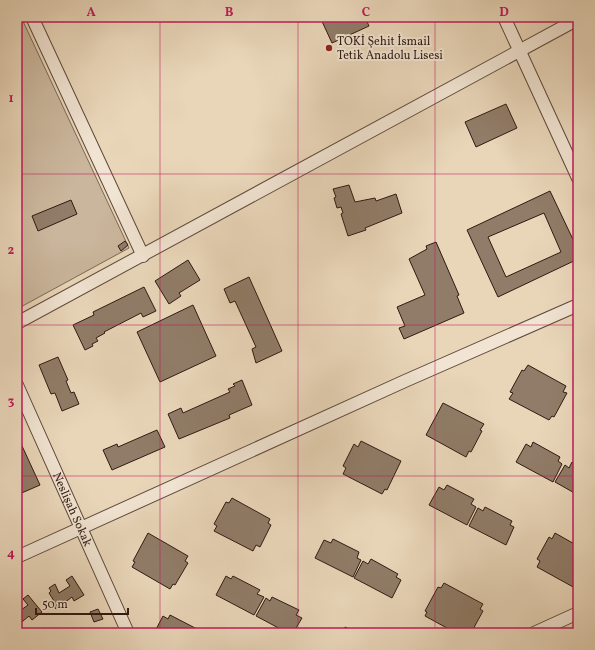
<svg xmlns="http://www.w3.org/2000/svg" width="595" height="650" viewBox="0 0 595 650" font-family="Vollkorn,serif">
  <style>
    .green { fill: #cab69c; stroke: #7d6856 }
    .building { fill: #907c68; stroke: #301a11; fill-rule: evenodd }
    .lines { fill: none; stroke-linecap: round; stroke-linejoin: round }
    .minor-casing { stroke: #5e493b; stroke-width: 14 }
    .minor { stroke: #f1e4d2; stroke-width: 12 }
    .grid { fill: none; stroke: #c2185b; stroke-width: 1; stroke-opacity: 0.55 }
    .poi-dot { fill: #8f2418; stroke: #f1e4d2; stroke-width: 1.5 }
    .labels { text-anchor: middle; stroke-width: 4; stroke-linejoin: round; paint-order: stroke }
    .poi-label { font-size: 12px; fill: #301a11; stroke: #f1e4d2; text-anchor: start }
    .street-label { font-size: 12px; fill: #301a11; stroke: #f1e4d2 }
    .neatline { fill: none; stroke: #c2185b; stroke-width: 1.5 }
    .grid-label { font-size: 13px; text-anchor: middle; font-weight: bold; fill: #c2185b }
  </style>
  <rect width="100%" height="100%" fill="#e9d6b9"/>
  <filter id="stains"><feTurbulence type="fractalNoise" baseFrequency=".005" numOctaves="4"/><feColorMatrix values="0 0 0 0 .2 0 0 0 0 .09 0 0 0 0 .02 0 0 0 .5 -.17"/></filter>
  <radialGradient id="worn" r=".72"><stop offset=".6" stop-color="#630" stop-opacity="0"/><stop offset="1" stop-color="#630" stop-opacity=".3"/></radialGradient>
  <polygon class="green" points="17,17 21,17 129,248 17,309"/>
  <g class="building">
    <polygon points="60,17 72,17 62,22"/>
    <polygon points="320,17 365,17 369,26 332,43"/>
    <polygon points="506,104 517,128 476,147 465,122"/>
    <polygon points="349,185 355,202 375,198 376,201 396,194 402,213 365,228 366,230 348,236 341,214 343,213 341,207 337,208 334,198 336,197 333,189"/>
    <path d="M550 191 578 250V259L498 297 467 230ZM544 213 561 252 506 277 488 237Z"/>
    <polygon points="71,200 77,214 38,231 32,216"/>
    <polygon points="125,241 128,245 121,251 118,246"/>
    <polygon points="436,242 459,295 457,296 464,313 404,339 399,328 405,326 397,307 425,295 409,259 427,249 426,246"/>
    <polygon points="188,260 200,280 179,293 181,296 169,304 155,281"/>
    <polygon points="249,277 282,351 256,363 252,349 256,347 235,301 230,303 224,289"/>
    <polygon points="144,287 156,311 143,317 141,313 104,332 105,333 96,338 98,341 92,344 93,346 85,350 73,325 94,315 93,312"/>
    <polygon points="193,305 216,356 160,382 137,332"/>
    <polygon points="58,357 68,380 66,381 71,393 74,392 79,404 62,411 55,393 51,394 39,365"/>
    <polygon points="528,365 566,386 563,392 567,393 554,417 552,416 549,420 509,399 513,393 510,392 522,370 524,371"/>
    <polygon points="242,380 252,405 229,415 230,418 179,439 168,414 181,408 183,413 230,392 228,389 235,386 233,384"/>
    <polygon points="443,403 484,424 480,430 482,431 471,452 469,451 466,457 426,435"/>
    <polygon points="157,430 165,447 112,470 103,450 117,444 118,447"/>
    <polygon points="17,435 40,485 17,495"/>
    <polygon points="361,441 401,461 387,490 385,489 382,494 343,474 346,468 343,466 354,444 358,447"/>
    <polygon points="533,442 560,457 558,461 562,464 553,482 516,462 526,444 531,447"/>
    <polygon points="572,462 578,466 578,495 555,482 565,465 569,468"/>
    <polygon points="447,485 474,499 471,504 476,507 467,525 429,505 439,487 444,490"/>
    <polygon points="232,498 270,519 268,523 271,525 260,547 256,545 253,551 214,531 217,526 214,524 226,502 229,503"/>
    <polygon points="485,507 512,521 510,525 514,527 506,545 469,526 478,508 483,511"/>
    <polygon points="148,533 188,556 185,561 188,563 175,585 173,584 170,589 132,567 135,562 133,561"/>
    <polygon points="555,533 578,546 578,583 575,588 537,567 540,561 537,559 549,537 552,539"/>
    <polygon points="333,539 359,552 357,558 361,560 353,577 315,558 324,540 331,543"/>
    <polygon points="371,559 398,574 396,577 401,580 392,598 354,578 363,561 368,564"/>
    <polygon points="72,576 84,595 74,601 72,597 56,609 51,603 54,601 49,593 51,591 49,588 55,584 59,593 70,586 66,580"/>
    <polygon points="226,576 231,579 233,576 260,590 257,594 264,597 254,615 216,595"/>
    <polygon points="444,583 483,604 480,609 483,611 471,633 456,633 425,616 427,612 425,611 438,587 441,588"/>
    <polygon points="28,595 42,612 32,620 29,616 17,626 17,613 28,605 23,599"/>
    <polygon points="272,597 299,610 296,615 302,618 293,633 288,633 256,616 266,598 270,601"/>
    <polygon points="98,609 103,619 94,622 90,612"/>
    <polygon points="170,615 197,629 195,633 154,633 163,616 168,619"/>
    <polygon points="345,627 357,633 338,633 340,630 343,632"/>
  </g>
  <g class="lines">
    <defs>
      <g id="minor">
        <polyline points="32,17 143,256"/>
        <polyline points="504,17 578,178"/>
        <polyline points="17,323 578,19"/>
        <path id="s1" d="M17 385 128 633"/>
        <polyline points="17,557 405,381 578,305"/>
        <polyline points="534,633 578,613"/>
      </g>
    </defs>
    <use href="#minor" class="minor-casing"/>
    <use href="#minor" class="minor"/>
  </g>
  <path class="grid" d="M160 17V633M298 17V633M435 17V633M17 174H578M17 325H578M17 476H578"/>
  <circle class="poi-dot" cx="329" cy="48" r="4"/>
  <g class="labels">
    <g class="poi-label">
      <text x="337" y="45">TOKİ Şehit İsmail<tspan x="337" dy="14">Tetik Anadolu Lisesi</tspan></text>
    </g>
    <g class="street-label">
      <text dy="4" stroke="none"><textPath href="#s1" startOffset="136">Neslişah Sokak</textPath></text>
    </g>
  </g>
  <rect width="595" height="650" fill="none" stroke="#e9d6b9" stroke-width="44"/>
  <path d="M36 608v6h92v-6" fill="none" stroke="#301a11" stroke-width="2"/>
  <text x="42" y="608" font-size="12" fill="#301a11" stroke="#f1e4d2" stroke-width="3" paint-order="stroke">50 m</text>
  <rect x="22" y="22" width="551" height="606" class="neatline"/>
  <g class="grid-label">
    <text x="91" y="16">A</text>
    <text x="229" y="16">B</text>
    <text x="366" y="16">C</text>
    <text x="504" y="16">D</text>
    <text x="11" y="102">1</text>
    <text x="11" y="254">2</text>
    <text x="11" y="405">3</text>
    <text x="11" y="557">4</text>
  </g>
  <rect width="100%" height="100%" filter="url(#stains)"/>
  <rect width="100%" height="100%" fill="url(#worn)"/>
</svg>
